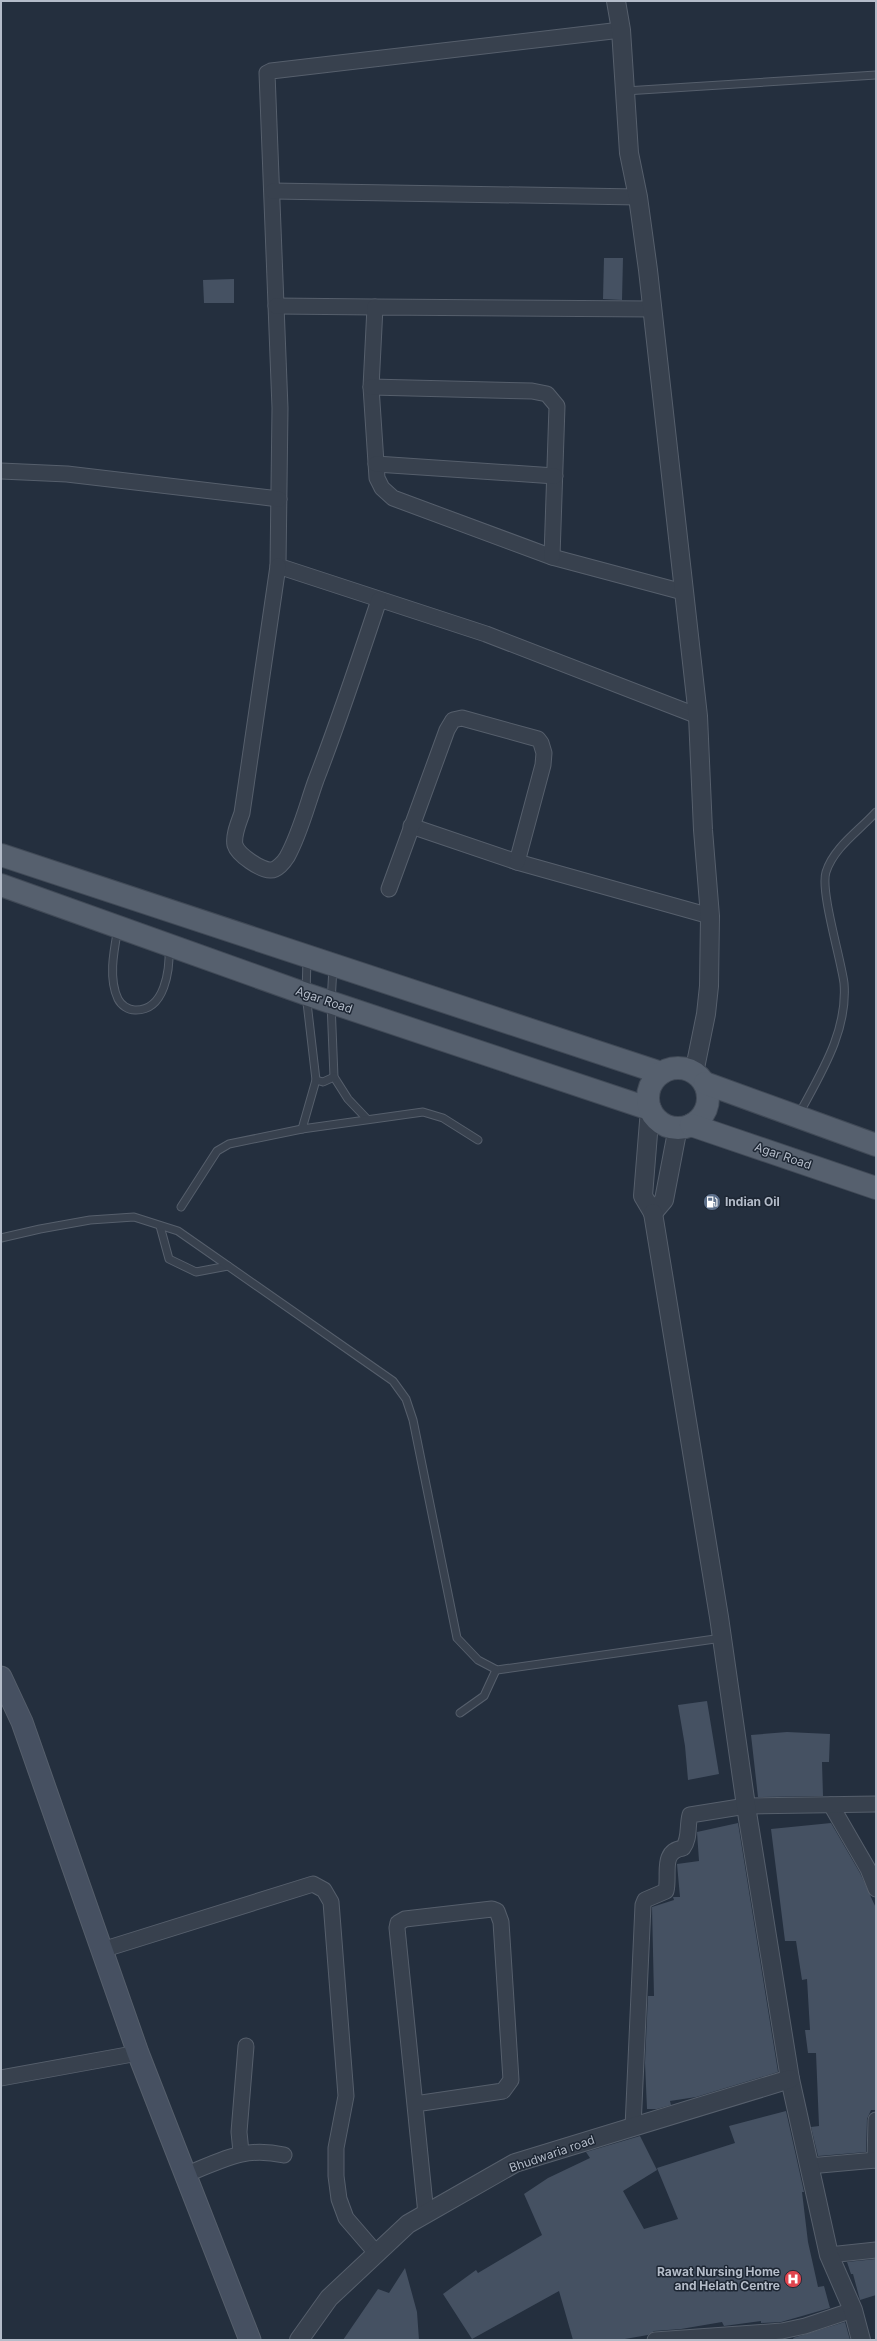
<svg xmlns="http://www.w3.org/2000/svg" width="877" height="2341" viewBox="0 0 877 2341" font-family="Inter,sans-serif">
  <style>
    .building { fill: #455162 }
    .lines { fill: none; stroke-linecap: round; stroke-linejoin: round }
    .service-casing { stroke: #565f6c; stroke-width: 9 }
    .minor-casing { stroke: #565f6c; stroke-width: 17 }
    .tertiary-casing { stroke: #565f6c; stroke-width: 20 }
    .secondary-casing { stroke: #565f6c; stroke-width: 23 }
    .primary-casing { stroke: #414a57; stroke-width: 24 }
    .service { stroke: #38414e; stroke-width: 7 }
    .minor { stroke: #38414e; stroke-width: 15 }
    .tertiary { stroke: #38414e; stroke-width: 18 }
    .secondary { stroke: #465061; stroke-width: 21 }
    .primary { stroke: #56606e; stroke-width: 22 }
    .labels { text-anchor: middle; stroke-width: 3; stroke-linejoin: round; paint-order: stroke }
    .street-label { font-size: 12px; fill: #b4bcc9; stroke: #1d2633 }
    .poi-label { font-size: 12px; font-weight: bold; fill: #b4bcc9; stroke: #1d2633; text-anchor: start }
  </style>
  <rect width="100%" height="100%" fill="#242f3e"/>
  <g class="building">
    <polygon points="604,258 623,258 622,300 603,299"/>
    <polygon points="234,279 234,303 204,303 203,280"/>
    <polygon points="707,1701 719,1774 688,1780 685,1746 678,1705"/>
    <polygon points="787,1732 830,1734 829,1762 822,1762 823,1796 758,1797 751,1735"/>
    <polygon points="738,1823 778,2072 696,2097 670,2101 671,2105 657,2109 647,2109 645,2063 648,1996 654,1996 652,1907 674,1900 673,1897 680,1897 677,1864 699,1861 697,1832"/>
    <polygon points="831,1823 860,1873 876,1908 876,2110 871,2110 867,2119 866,2152 818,2156 811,2127 819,2126 816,2053 808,2053 805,2030 810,2030 807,1979 802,1980 796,1941 785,1941 771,1829"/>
    <polygon points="786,2111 804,2192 802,2192 808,2242 818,2287 824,2286 830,2308 781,2322 761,2323 761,2321 724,2326 722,2322 681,2329 654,2331 648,2335 619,2340 573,2340 559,2291 472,2339 443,2294 476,2270 478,2273 542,2235 524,2194 548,2178 590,2158 586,2152 640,2136 657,2170 623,2191 644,2229 678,2219 657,2168 735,2143 729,2126"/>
    <polygon points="876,2259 876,2295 860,2300 853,2274 851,2274 847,2262"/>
    <polygon points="405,2268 417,2312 419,2340 343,2340 378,2289 389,2293"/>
    <polygon points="845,2322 850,2340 794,2340 793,2338"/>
  </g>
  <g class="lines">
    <defs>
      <g id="service">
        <polyline points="625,91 876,75"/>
        <path d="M118 928C114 950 108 978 118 999 121 1005 128 1010 135 1010 165 1011 170 970 169 947"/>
        <polyline points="333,967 331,1003 334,1077 348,1099 367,1119"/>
        <polyline points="316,1080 323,1082 334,1077"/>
        <path d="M799 1114C821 1073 848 1031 844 983 841 959 820 891 826 872 834 847 859 831 876 812"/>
        <polyline points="302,1129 316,1080 306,994 307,959"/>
        <polyline points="181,1207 217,1151 229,1144 302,1129 423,1112 443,1118 478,1140"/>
        <polyline points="160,1226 169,1259 196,1272 228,1266"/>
        <polyline points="1,1238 40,1229 90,1220 134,1217 178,1231 393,1381 406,1399 413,1420 457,1638 478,1660 497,1670 722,1638"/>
        <polyline points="460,1713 484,1696 496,1670"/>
      </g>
      <g id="minor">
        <polyline points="621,30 271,71 267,73 280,408 278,566 486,634 698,716"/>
        <polyline points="273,191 638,197"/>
        <polyline points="276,306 375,307"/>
        <polyline points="653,309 375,307 371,387 377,478 382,488 393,498 552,557 683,592"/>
        <polyline points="371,387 532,391 547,394 557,406 552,557"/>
        <polyline points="376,464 555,476"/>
        <polyline points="1,471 67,474 279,499"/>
        <path d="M278 566 242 813C239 822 233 835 235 845 238 855 262 871 271 870 277 870 284 862 287 857 300 834 307 805 316 780 339 721 359 660 379 600"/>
        <polyline points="411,826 517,862 710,916"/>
        <polyline points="389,889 447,730 453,720 462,718 538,739 541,743 544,753 543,765 517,862"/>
        <polyline points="831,1805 868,1869 876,1889"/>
        <polyline points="102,1950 313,1884 324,1890 331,1902 346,2096 336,2148 336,2176 339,2199 346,2218 377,2254"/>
        <polyline points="1,2078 138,2053"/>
        <polyline points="415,2104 503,2091 511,2080 501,1922 497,1911 492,1909 405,1919 398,1923 397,1928 426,2214"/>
        <path d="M633 2127 643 1905 645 1900 666 1891C670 1875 660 1851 683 1848 690 1839 687 1826 690 1815L746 1806 876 1804"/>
        <polyline points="241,2152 239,2132 246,2046"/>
        <polyline points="875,2160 876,2120"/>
        <polyline points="809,2166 876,2160"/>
        <path d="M185 2175C223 2160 243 2146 284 2155"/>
        <polyline points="829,2255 876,2250"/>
        <polyline points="655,2340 782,2331 805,2326 853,2310"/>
      </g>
      <g id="tertiary">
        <polyline points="616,1 621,30 629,153 638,197 648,270 698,716 703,830 710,916 709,986 706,1014 694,1073"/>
        <polyline points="650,1109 643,1196 653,1213 664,1200 678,1127"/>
        <polyline points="653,1213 719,1617 746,1806 790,2079 829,2255 853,2310 861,2340"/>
        <polyline points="299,2340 329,2298 408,2224 515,2163 790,2079"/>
      </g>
      <polyline id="secondary" points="1,1677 22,1722 138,2053 250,2340"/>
      <g id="primary">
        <polyline points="1,855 661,1073"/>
        <polyline points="1,885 306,994 650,1109"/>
        <circle cx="678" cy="1098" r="30"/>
        <polyline points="705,1083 876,1145"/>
        <polyline points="691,1125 876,1188"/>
      </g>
    </defs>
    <use href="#service" class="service-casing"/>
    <use href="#minor" class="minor-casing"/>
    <use href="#tertiary" class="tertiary-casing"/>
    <use href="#secondary" class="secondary-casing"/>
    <use href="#primary" class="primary-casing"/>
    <use href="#service" class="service"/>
    <use href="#minor" class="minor"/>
    <use href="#tertiary" class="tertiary"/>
    <use href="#secondary" class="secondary"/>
    <use href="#primary" class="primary"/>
  </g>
  <defs>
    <symbol id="fuel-disc" viewBox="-11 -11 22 22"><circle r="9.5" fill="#5c6f8a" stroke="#1d2633"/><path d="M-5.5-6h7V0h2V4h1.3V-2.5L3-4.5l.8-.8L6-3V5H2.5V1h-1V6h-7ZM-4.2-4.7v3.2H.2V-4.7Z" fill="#fff"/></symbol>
    <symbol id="hospital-disc" viewBox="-11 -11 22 22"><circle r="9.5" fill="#e0444e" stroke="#1d2633"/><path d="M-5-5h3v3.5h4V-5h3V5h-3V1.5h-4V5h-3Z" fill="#fff"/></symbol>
  </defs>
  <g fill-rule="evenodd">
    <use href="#fuel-disc" x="702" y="1192" width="20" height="20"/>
    <use href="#hospital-disc" x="783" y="2269" width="20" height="20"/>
  </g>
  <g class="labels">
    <g class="street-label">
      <text transform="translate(324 1000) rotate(19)" y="4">Agar Road</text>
      <text transform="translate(783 1156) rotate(19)" y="4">Agar Road</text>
      <text transform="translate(552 2154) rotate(-19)" y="4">Bhudwaria road</text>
    </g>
    <g class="poi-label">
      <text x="725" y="1206">Indian Oil</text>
      <text x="780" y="2276" text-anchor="end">Rawat Nursing Home<tspan x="780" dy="14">and Helath Centre</tspan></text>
    </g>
  </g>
  <rect width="877" height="2341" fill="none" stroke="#b4bcc9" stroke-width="4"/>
</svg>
